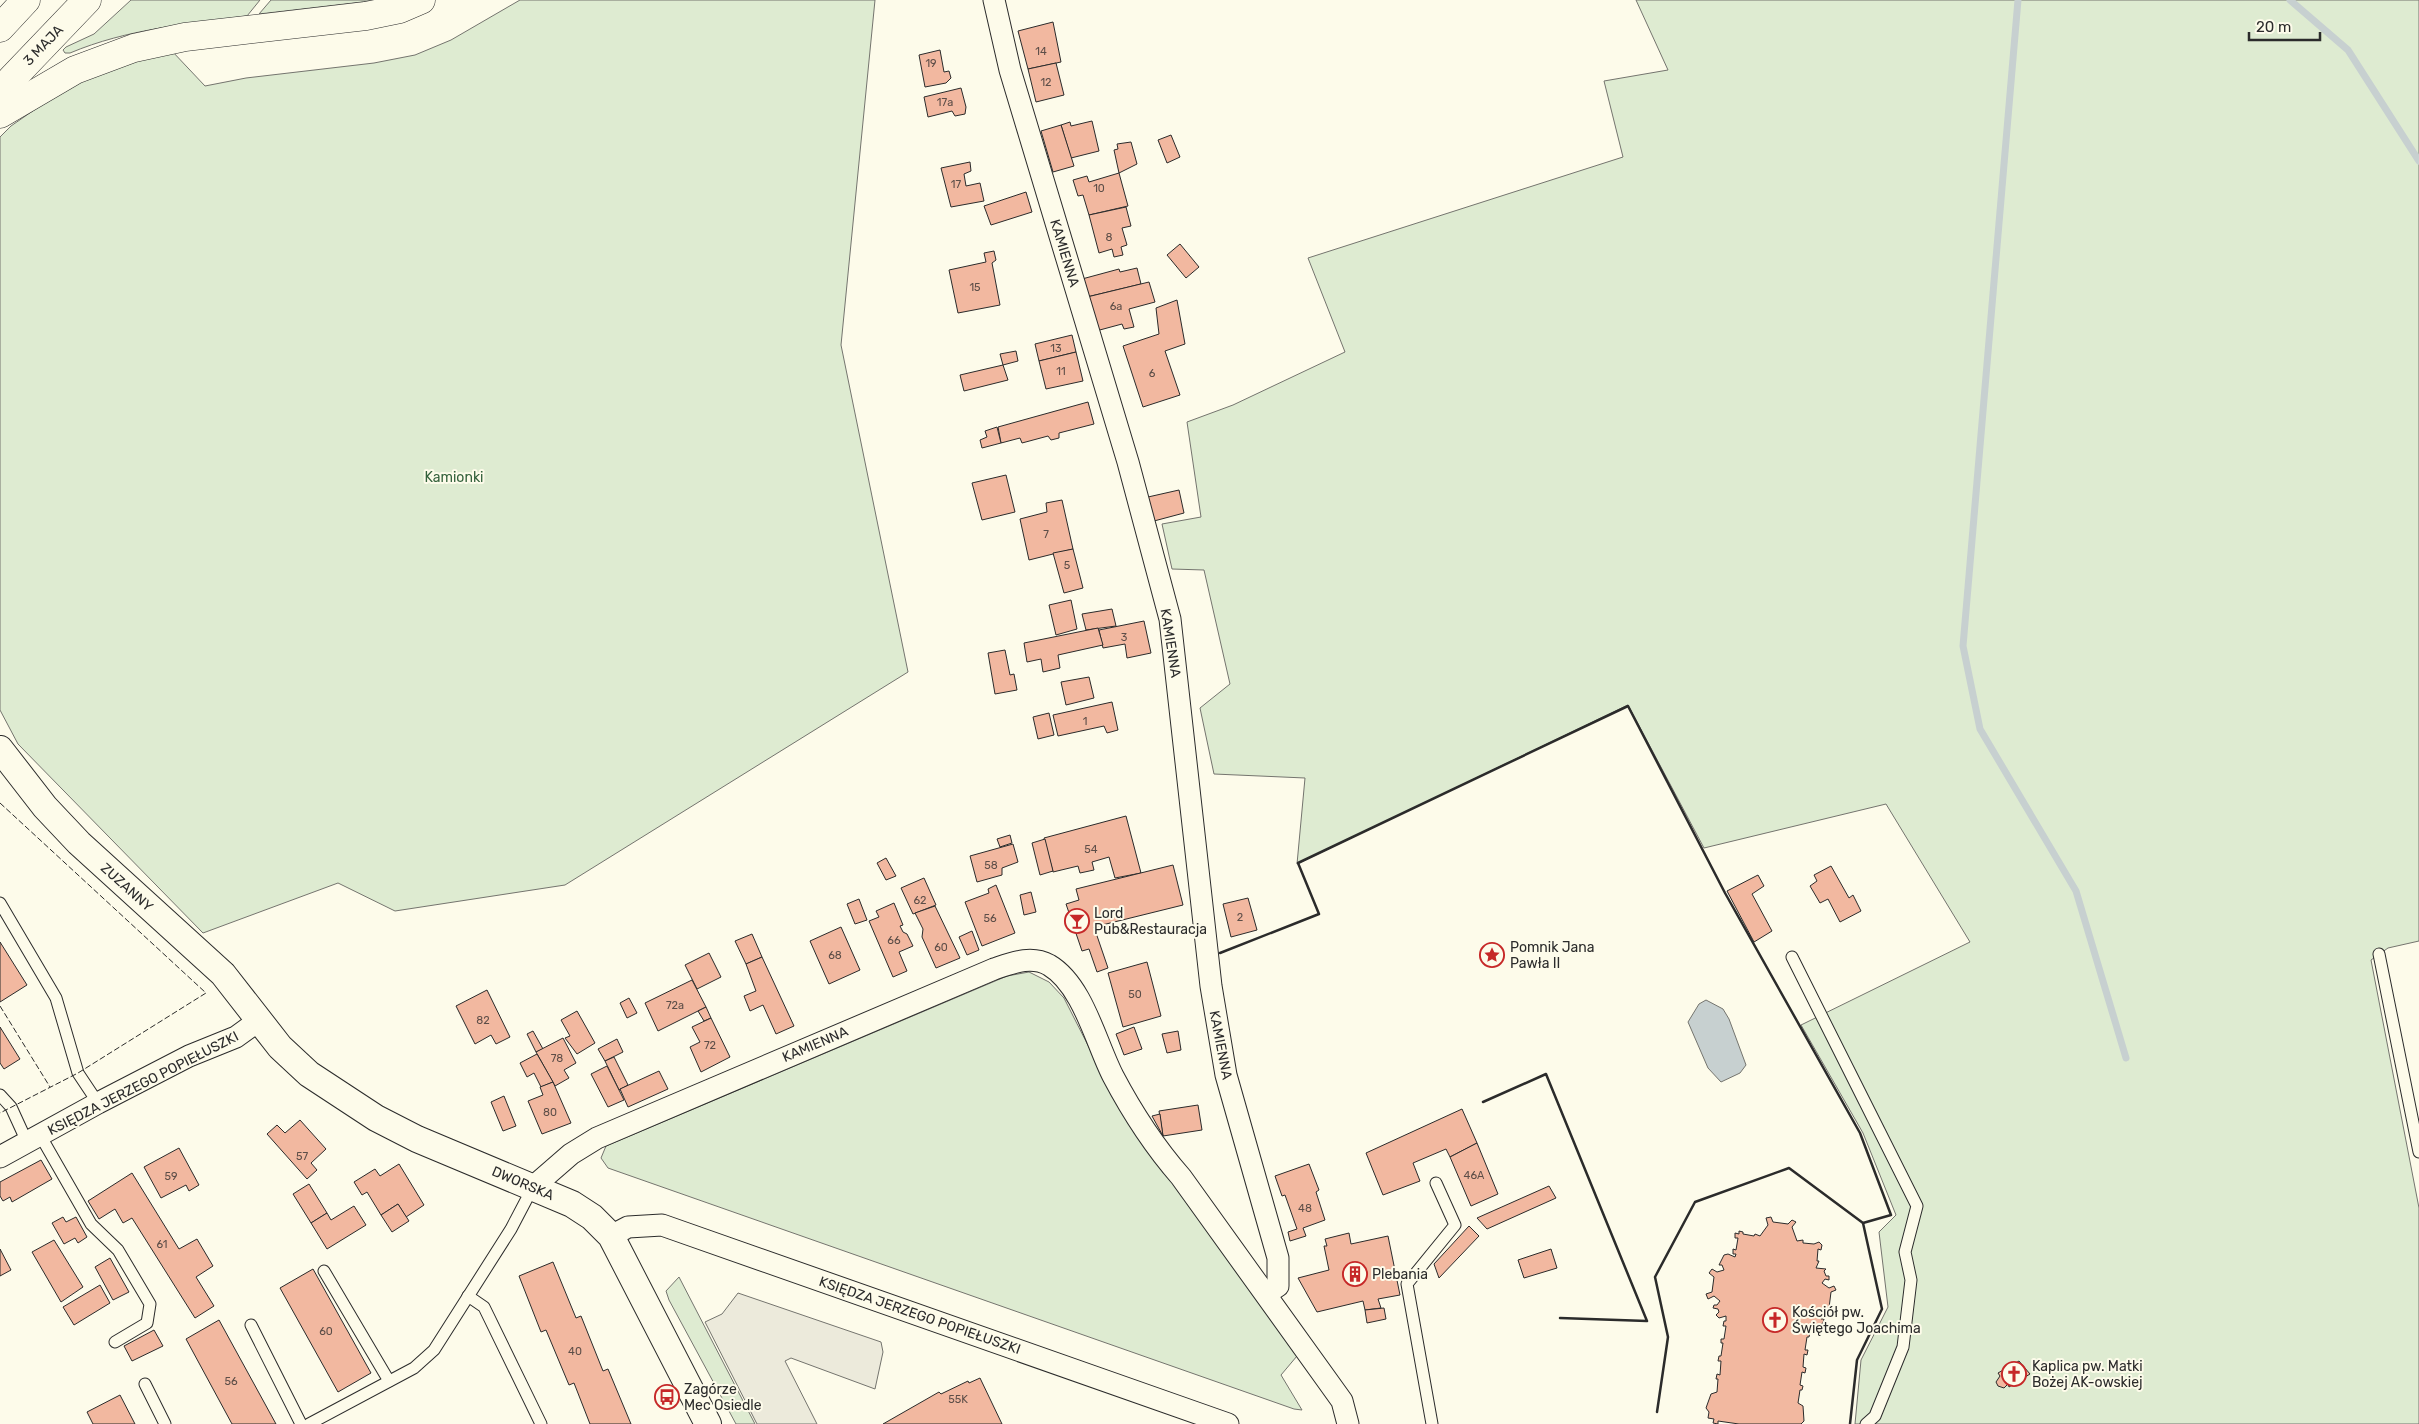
<svg xmlns="http://www.w3.org/2000/svg" width="2419" height="1424" viewBox="0 0 2419 1424" font-family="Rubik,sans-serif">
  <style>
    .green { fill: #deebd1; stroke: #74746e }
    .parking { fill: #eceadb; stroke: #74746e }
    .water { fill: #c7d0d0; stroke: #74746e }
    .lines { fill: none; stroke-linecap: round; stroke-linejoin: round }
    .stream { stroke: #c7d0d0; stroke-width: 7 }
    .building { fill: #f2b8a0; stroke: #2b2b2b }
    .service-casing { stroke: #2b2b2b; stroke-width: 13 }
    .minor-casing { stroke: #2b2b2b; stroke-width: 23 }
    .tertiary-casing { stroke: #2b2b2b; stroke-width: 28 }
    .secondary-casing { stroke: #2b2b2b; stroke-width: 29 }
    .primary-casing { stroke: #2b2b2b; stroke-width: 29 }
    .service { stroke: #fdfbea; stroke-width: 11 }
    .minor { stroke: #fdfbea; stroke-width: 21 }
    .tertiary { stroke: #fdfbea; stroke-width: 26 }
    .secondary { stroke: #fdfbea; stroke-width: 28 }
    .primary { stroke: #fdfbea; stroke-width: 28 }
    .fence { stroke: #2b2b2b; stroke-width: 1; stroke-dasharray: 6 2.5; stroke-linecap: butt }
    .wall { stroke: #2b2b2b; stroke-width: 2.5 }
    .labels { text-anchor: middle; stroke-width: 4; stroke-linejoin: round; paint-order: stroke }
    .number-label { font-size: 11px; fill: #5d4e48 }
    .street-label { font-size: 14px; fill: #2b2b2b; stroke: #fdfbea }
    .park-label { font-size: 14px; fill: #34623c; stroke: #fdfbea }
    .poi-label { font-size: 14px; fill: #2b2b2b; stroke: #fdfbea; text-anchor: start }
  </style>
  <rect width="100%" height="100%" fill="#fdfbea"/>
  <g class="green">
    <path d="M131 0H260L247 16C187 24 127 29 70 53H65L63 50 66 47 94 34Z"/>
    <polygon points="271,0 379,0 259,14"/>
    <polygon points="520,0 875,0 841,345 908,672 565,885 395,911 338,883 203,933 18,744 0,710 0,137 11,126 83,76 171,50 205,86 246,78 374,63 415,55 451,40"/>
    <polygon points="1636,0 2419,0 2419,941 2388,948 2371,960 2419,1208 2419,1424 1855,1424 1861,1360 1888,1307 1879,1232 1896,1215 1863,1133 1801,1025 1970,942 1886,804 1704,848 1628,705 1297,864 1305,778 1214,774 1200,708 1230,684 1204,570 1172,569 1162,524 1201,517 1187,422 1233,405 1345,352 1308,258 1623,157 1604,81 1668,70"/>
    <polygon points="1029,972 1049,982 1064,998 1103,1075 1132,1126 1297,1356 1281,1375 1302,1410 1294,1409 608,1168 601,1158 606,1146 1007,976"/>
    <polygon points="679,1277 755,1424 736,1424 669,1300 666,1291"/>
  </g>
  <polygon class="parking" points="738,1293 881,1342 883,1352 875,1389 791,1358 785,1361 817,1424 757,1424 705,1322 722,1314"/>
  <polygon class="water" points="1706,1000 1723,1009 1729,1019 1746,1065 1740,1073 1721,1082 1708,1068 1688,1022 1699,1004"/>
  <g class="lines">
    <g class="stream">
      <polyline points="2018,0 1963,646 1980,729 2076,891 2126,1058"/>
      <polyline points="2290,0 2348,50 2419,161"/>
    </g>
  </g>
  <g class="building">
    <polygon points="1053,22 1061,62 1028,69 1018,31"/>
    <polygon points="940,50 944,72 949,71 951,78 946,83 925,87 919,55"/>
    <polygon points="1056,63 1064,95 1036,102 1028,69"/>
    <polygon points="961,88 966,107 965,114 955,116 952,111 928,117 924,97"/>
    <polygon points="1092,121 1099,151 1071,158 1061,125 1070,122 1071,126"/>
    <polygon points="1061,125 1074,166 1053,172 1041,131"/>
    <polygon points="1171,135 1180,157 1167,163 1158,140"/>
    <polygon points="1131,142 1137,164 1119,173 1114,150 1118,149 1117,144"/>
    <polygon points="970,162 971,171 964,174 966,186 980,183 984,201 951,207 941,168"/>
    <polygon points="1119,173 1128,206 1089,215 1083,195 1078,196 1073,180 1087,176 1089,182"/>
    <polygon points="1026,192 1032,212 991,225 984,206"/>
    <polygon points="1126,207 1131,226 1122,228 1127,245 1121,247 1123,255 1114,257 1112,249 1099,253 1089,215"/>
    <polygon points="1180,244 1199,267 1186,278 1167,255"/>
    <polygon points="994,251 996,260 992,263 1000,305 958,313 949,270 986,262 984,253"/>
    <polygon points="1137,268 1141,284 1087,297 1082,279 1119,269 1120,272"/>
    <polygon points="1149,282 1155,302 1129,309 1134,327 1124,329 1122,324 1096,331 1087,297"/>
    <polygon points="1177,300 1185,344 1165,351 1180,395 1143,407 1123,346 1159,334 1156,308"/>
    <polygon points="1072,335 1076,352 1039,361 1035,344"/>
    <polygon points="1016,351 1018,361 1003,365 1000,354"/>
    <polygon points="1076,352 1083,381 1046,389 1039,361"/>
    <polygon points="1003,365 1008,380 964,391 960,375"/>
    <polygon points="1088,402 1094,424 1059,433 1059,438 1051,440 1048,436 1022,443 1020,438 1001,443 998,427"/>
    <polygon points="997,427 1001,443 982,448 980,440 987,437 985,431"/>
    <polygon points="1006,475 1015,512 982,520 972,483"/>
    <polygon points="1179,490 1184,513 1154,521 1148,497"/>
    <polygon points="1062,500 1073,549 1029,560 1020,519 1047,512 1046,503"/>
    <polygon points="1073,549 1083,588 1064,593 1053,553"/>
    <polygon points="1071,600 1077,629 1056,635 1049,605"/>
    <polygon points="1112,609 1116,626 1086,630 1082,614"/>
    <polygon points="1144,621 1151,653 1127,658 1125,644 1103,648 1099,630"/>
    <polygon points="1098,628 1103,645 1058,655 1060,668 1043,672 1041,659 1027,662 1024,643"/>
    <polygon points="1005,650 1010,675 1014,674 1017,690 995,694 988,653"/>
    <polygon points="1089,677 1094,698 1066,705 1061,682"/>
    <polygon points="1112,702 1118,730 1107,733 1104,726 1058,736 1053,715"/>
    <polygon points="1049,713 1054,735 1038,739 1033,717"/>
    <polygon points="1126,816 1141,873 1115,878 1109,857 1092,862 1094,870 1080,873 1078,866 1053,872 1044,838"/>
    <polygon points="1010,835 1012,843 1000,847 997,839"/>
    <polygon points="1045,839 1053,871 1040,875 1032,843"/>
    <polygon points="1013,844 1018,862 1002,868 1002,875 977,882 970,856"/>
    <polygon points="886,858 896,876 886,880 877,863"/>
    <polygon points="1173,865 1183,905 1094,927 1108,968 1097,972 1089,949 1082,951 1066,904 1079,900 1076,889"/>
    <polygon points="1831,866 1849,898 1853,895 1861,911 1840,922 1828,899 1820,903 1810,886 1817,881 1814,875"/>
    <polygon points="1758,875 1764,886 1752,894 1772,931 1754,942 1727,891"/>
    <polygon points="924,878 936,905 913,914 901,888"/>
    <polygon points="996,885 1015,933 982,946 965,902 989,893 988,889"/>
    <polygon points="1031,892 1036,912 1024,915 1020,895"/>
    <polygon points="1248,898 1257,930 1231,937 1223,904"/>
    <polygon points="859,899 867,920 855,924 847,904"/>
    <polygon points="894,903 903,925 900,926 903,932 907,934 913,946 899,952 907,971 893,977 869,921 879,917 876,911"/>
    <polygon points="935,906 960,958 936,968 922,937 923,929 915,913"/>
    <polygon points="841,927 860,970 829,984 810,941"/>
    <polygon points="972,931 979,950 967,955 959,937"/>
    <polygon points="752,934 762,957 746,964 735,941"/>
    <polygon points="0,942 27,985 0,1002"/>
    <polygon points="709,953 721,977 697,989 685,965"/>
    <polygon points="762,957 794,1026 776,1034 763,1005 750,1011 744,996 756,991 746,964"/>
    <polygon points="1147,962 1161,1016 1123,1027 1108,973"/>
    <polygon points="692,980 706,1007 658,1031 645,1003"/>
    <polygon points="487,990 510,1037 496,1044 491,1035 475,1044 456,1006"/>
    <polygon points="629,998 637,1013 627,1018 620,1003"/>
    <polygon points="706,1007 711,1018 704,1021 698,1011"/>
    <polygon points="577,1011 595,1043 577,1054 565,1038 570,1036 561,1020"/>
    <polygon points="711,1018 730,1057 701,1072 690,1047 700,1042 692,1027"/>
    <polygon points="0,1027 20,1059 4,1069 0,1063"/>
    <polygon points="1134,1027 1142,1049 1124,1055 1116,1034"/>
    <polygon points="533,1031 543,1049 536,1052 527,1034"/>
    <polygon points="1178,1031 1181,1050 1167,1053 1162,1034"/>
    <polygon points="563,1038 576,1063 564,1070 569,1078 555,1086 536,1052"/>
    <polygon points="617,1039 623,1052 605,1061 598,1049"/>
    <polygon points="537,1054 553,1082 541,1087 534,1073 527,1077 520,1063"/>
    <polygon points="614,1057 628,1085 619,1090 605,1061"/>
    <polygon points="607,1066 624,1100 608,1107 591,1074"/>
    <polygon points="659,1071 668,1089 628,1107 620,1089"/>
    <polygon points="553,1082 571,1123 542,1134 528,1101 543,1095 540,1087"/>
    <polygon points="504,1096 516,1126 503,1131 491,1102"/>
    <polygon points="1198,1105 1202,1130 1163,1136 1159,1111"/>
    <polygon points="1462,1109 1477,1143 1450,1157 1446,1149 1413,1163 1420,1181 1383,1195 1366,1153"/>
    <polygon points="1160,1114 1163,1136 1152,1116"/>
    <polygon points="300,1120 326,1149 311,1163 317,1170 307,1179 267,1134 277,1125 285,1133"/>
    <polygon points="1477,1143 1498,1194 1471,1206 1450,1157"/>
    <polygon points="179,1148 199,1185 189,1191 186,1185 161,1198 144,1167"/>
    <polygon points="41,1160 52,1179 12,1202 10,1197 3,1201 0,1196 0,1182"/>
    <polygon points="399,1164 424,1205 406,1217 398,1204 381,1215 367,1192 362,1195 354,1182 375,1169 380,1176"/>
    <polygon points="1309,1164 1319,1190 1316,1192 1325,1220 1303,1228 1306,1236 1290,1241 1288,1232 1297,1229 1285,1195 1282,1196 1275,1176"/>
    <polygon points="132,1173 179,1249 197,1239 213,1266 196,1277 214,1306 195,1318 132,1218 123,1223 115,1209 99,1219 88,1201"/>
    <polygon points="309,1184 327,1213 311,1223 293,1194"/>
    <polygon points="1549,1186 1556,1198 1487,1229 1477,1218"/>
    <polygon points="398,1204 409,1221 392,1232 381,1215"/>
    <polygon points="354,1206 366,1225 327,1249 311,1223 327,1213 331,1220"/>
    <polygon points="63,1217 66,1222 76,1217 87,1237 78,1243 75,1238 64,1244 52,1223"/>
    <polygon points="1771,1217 1773,1222 1788,1224 1792,1220 1796,1222 1792,1227 1797,1241 1803,1240 1803,1243 1814,1244 1819,1242 1822,1245 1821,1250 1818,1249 1817,1261 1819,1261 1816,1268 1826,1269 1824,1271 1826,1276 1829,1276 1829,1280 1825,1279 1822,1283 1829,1288 1834,1286 1836,1290 1831,1292 1829,1308 1833,1311 1831,1315 1826,1311 1820,1314 1821,1319 1824,1319 1823,1323 1817,1327 1819,1329 1815,1331 1812,1327 1808,1327 1807,1332 1810,1332 1809,1337 1807,1337 1805,1350 1808,1350 1807,1355 1804,1354 1803,1367 1806,1368 1805,1373 1802,1372 1800,1385 1803,1386 1802,1390 1800,1390 1798,1403 1803,1406 1804,1421 1801,1424 1739,1424 1718,1421 1718,1424 1713,1423 1714,1419 1708,1418 1709,1412 1706,1408 1711,1394 1717,1392 1718,1379 1716,1379 1717,1374 1720,1375 1721,1361 1718,1361 1719,1356 1721,1356 1723,1343 1721,1343 1721,1339 1724,1339 1726,1326 1723,1326 1724,1321 1726,1321 1726,1316 1719,1318 1716,1315 1719,1312 1718,1309 1713,1308 1714,1305 1717,1305 1720,1301 1714,1296 1708,1299 1706,1294 1712,1292 1714,1277 1709,1273 1712,1269 1717,1272 1724,1270 1722,1265 1719,1265 1724,1255 1728,1254 1735,1257 1736,1254 1733,1254 1733,1249 1736,1250 1738,1238 1735,1238 1735,1233 1739,1234 1739,1231 1743,1232 1743,1234 1754,1236 1755,1234 1760,1236 1768,1225 1766,1218"/>
    <polygon points="1469,1226 1479,1236 1439,1278 1434,1264"/>
    <polygon points="1349,1233 1351,1244 1388,1236 1400,1295 1378,1299 1381,1308 1365,1310 1363,1301 1317,1312 1298,1278 1329,1270 1324,1246 1327,1246 1325,1239"/>
    <polygon points="54,1240 83,1287 61,1302 32,1252"/>
    <polygon points="0,1249 11,1270 0,1276"/>
    <polygon points="1551,1249 1557,1268 1524,1278 1518,1260"/>
    <polygon points="110,1258 129,1292 113,1300 95,1267"/>
    <polygon points="553,1262 576,1318 581,1316 603,1371 608,1369 631,1424 590,1424 574,1383 569,1385 546,1330 541,1332 519,1276"/>
    <polygon points="313,1269 371,1373 338,1392 280,1288"/>
    <polygon points="100,1285 110,1303 74,1325 63,1307"/>
    <polygon points="1384,1308 1386,1319 1367,1323 1365,1310"/>
    <polygon points="219,1320 276,1424 232,1424 186,1339"/>
    <polygon points="154,1330 163,1346 132,1361 124,1346"/>
    <polygon points="2019,1361 2030,1374 2009,1387 2008,1384 2004,1388 1998,1386 1996,1382 2000,1376 1998,1373"/>
    <polygon points="980,1378 1002,1424 883,1424 939,1392 941,1394 968,1381 969,1383"/>
    <polygon points="120,1395 135,1424 93,1424 87,1412"/>
  </g>
  <g class="lines">
    <defs>
      <g id="service">
        <polyline points="0,903 56,998 78,1073 98,1103"/>
        <polyline points="2379,954 2419,1152"/>
        <polyline points="1792,957 1917,1206 1905,1252 1911,1280 1903,1347 1875,1416 1866,1424"/>
        <polyline points="0,1095 11,1107 27,1142"/>
        <polyline points="40,1135 91,1224 118,1250 150,1304 147,1323 115,1342"/>
        <polyline points="324,1271 389,1381"/>
        <polyline points="468,1296 484,1307 541,1424"/>
        <polyline points="251,1325 301,1424"/>
        <polyline points="145,1384 165,1424"/>
        <polyline points="309,1424 414,1368 434,1350 511,1229 533,1187"/>
        <polyline points="1432,1424 1407,1284 1455,1225 1436,1183"/>
      </g>
      <g id="minor">
        <polyline points="994,0 1010,70 1128,462 1170,619 1211,986 1226,1075 1278,1258 1278,1286 1266,1294"/>
        <polyline points="0,1157 98,1103 189,1056 236,1037 258,1021"/>
        <path d="M533 1187 571 1154 597 1138 994 969C1012 963 1031 955 1049 965 1083 985 1096 1043 1113 1076 1133 1114 1153 1145 1181 1177L1342 1401 1348 1424"/>
        <polyline points="611,1236 628,1227 662,1225 1228,1424"/>
      </g>
      <polyline id="tertiary" points="0,749 45,807 79,843 223,974 280,1047 309,1074 376,1118 417,1139 572,1204 592,1217 611,1236 708,1424"/>
      <g id="secondary">
        <polyline points="0,28 26,0"/>
        <polyline points="0,91 87,0"/>
      </g>
      <polyline id="primary" points="0,114 75,70 134,48 185,37 366,16 400,9 421,0"/>
    </defs>
    <use href="#service" class="service-casing"/>
    <use href="#minor" class="minor-casing"/>
    <use href="#tertiary" class="tertiary-casing"/>
    <use href="#secondary" class="secondary-casing"/>
    <use href="#primary" class="primary-casing"/>
    <use href="#service" class="service"/>
    <use href="#minor" class="minor"/>
    <use href="#tertiary" class="tertiary"/>
    <use href="#secondary" class="secondary"/>
    <use href="#primary" class="primary"/>
    <g class="fence">
      <polyline points="0,803 206,993 78,1073 0,1113"/>
      <polyline points="0,1006 50,1087"/>
    </g>
    <g class="wall">
      <polyline points="1220,953 1319,914 1298,863 1628,706 1725,893 1860,1133 1891,1215 1863,1223"/>
      <polyline points="1483,1102 1546,1074 1647,1321 1560,1318"/>
      <polyline points="1657,1412 1668,1337 1655,1277 1695,1202 1789,1168 1863,1223 1882,1309 1857,1360 1850,1424"/>
    </g>
  </g>
  <defs>
    <symbol id="bar-ring" viewBox="-11 -11 22 22"><circle r="9.5" fill="#fdfbea" stroke="#c62828" stroke-width="1.5"/><path d="M-6-5H6L.8 .8V4.5H3.5V6h-7V4.5H-.8V.8Z" fill="#c62828"/></symbol>
    <symbol id="sight-ring" viewBox="-11 -11 22 22"><circle r="9.5" fill="#fdfbea" stroke="#c62828" stroke-width="1.5"/><path d="M0-6L1.8-2.2L6-1.7L2.9 1.2L3.7 5.4L0 3.3L-3.7 5.4L-2.9 1.2L-6-1.7L-1.8-2.2Z" fill="#c62828"/></symbol>
    <symbol id="building-ring" viewBox="-11 -11 22 22"><circle r="9.5" fill="#fdfbea" stroke="#c62828" stroke-width="1.5"/><path d="M-4-6H4V6H1V3H-1V6H-4ZM-2.5-4.3h1.7v1.8h-1.7ZM.8-4.3h1.7v1.8H.8ZM-2.5-1h1.7V.8h-1.7ZM.8-1h1.7V.8H.8Z" fill="#c62828"/></symbol>
    <symbol id="church-ring" viewBox="-11 -11 22 22"><circle r="9.5" fill="#fdfbea" stroke="#c62828" stroke-width="1.5"/><path d="M-1.2-6h2.4v3.5h3.3v2.4h-3.3V6h-2.4V-.1h-3.3v-2.4h3.3Z" fill="#c62828"/></symbol>
    <symbol id="bus-ring" viewBox="-11 -11 22 22"><circle r="9.5" fill="#fdfbea" stroke="#c62828" stroke-width="1.5"/><path d="M-5-6H5V4H4V6H2V4H-2V6H-4V4H-5ZM-3.5-4V0h7V-4ZM-3.5 1.2v1.5H-2V1.2ZM2 1.2v1.5H3.5V1.2Z" fill="#c62828"/></symbol>
  </defs>
  <g fill-rule="evenodd">
    <use href="#bar-ring" x="1063" y="907" width="28" height="28"/>
    <use href="#sight-ring" x="1478" y="941" width="28" height="28"/>
    <use href="#building-ring" x="1341" y="1260" width="28" height="28"/>
    <use href="#church-ring" x="1761" y="1306" width="28" height="28"/>
    <use href="#church-ring" x="2000" y="1360" width="28" height="28"/>
    <use href="#bus-ring" x="653" y="1383" width="28" height="28"/>
  </g>
  <g class="labels">
    <g class="number-label">
      <text x="1041" y="55">14</text>
      <text x="931" y="67">19</text>
      <text x="1046" y="86">12</text>
      <text x="945" y="106">17a</text>
      <text x="956" y="188">17</text>
      <text x="1099" y="192">10</text>
      <text x="1109" y="241">8</text>
      <text x="975" y="291">15</text>
      <text x="1116" y="310">6a</text>
      <text x="1056" y="352">13</text>
      <text x="1061" y="375">11</text>
      <text x="1152" y="377">6</text>
      <text x="1046" y="538">7</text>
      <text x="1067" y="569">5</text>
      <text x="1124" y="641">3</text>
      <text x="1085" y="725">1</text>
      <text x="1091" y="853">54</text>
      <text x="991" y="869">58</text>
      <text x="920" y="904">62</text>
      <text x="1240" y="921">2</text>
      <text x="990" y="922">56</text>
      <text x="894" y="944">66</text>
      <text x="941" y="951">60</text>
      <text x="835" y="959">68</text>
      <text x="1135" y="998">50</text>
      <text x="675" y="1009">72a</text>
      <text x="483" y="1024">82</text>
      <text x="710" y="1049">72</text>
      <text x="557" y="1062">78</text>
      <text x="550" y="1116">80</text>
      <text x="302" y="1160">57</text>
      <text x="1474" y="1179">46A</text>
      <text x="171" y="1180">59</text>
      <text x="1305" y="1212">48</text>
      <text x="162" y="1248">61</text>
      <text x="326" y="1335">60</text>
      <text x="575" y="1355">40</text>
      <text x="231" y="1385">56</text>
      <text x="958" y="1403">55K</text>
    </g>
    <g class="street-label">
      <text transform="translate(43 45) rotate(-46)" y="5">3 MAJA</text>
      <text transform="translate(1065 253) rotate(73)" y="5">KAMIENNA</text>
      <text transform="translate(1171 643) rotate(81)" y="5">KAMIENNA</text>
      <text transform="translate(127 887) rotate(42)" y="5">ZUZANNY</text>
      <text transform="translate(815 1044) rotate(-23)" y="5">KAMIENNA</text>
      <text transform="translate(1221 1045) rotate(79)" y="5">KAMIENNA</text>
      <text transform="translate(143 1083) rotate(-27)" y="5">KSIĘDZA JERZEGO POPIEŁUSZKI</text>
      <text transform="translate(523 1183) rotate(23)" y="5">DWORSKA</text>
      <text transform="translate(920 1315) rotate(19)" y="5">KSIĘDZA JERZEGO POPIEŁUSZKI</text>
    </g>
    <g class="park-label">
      <text x="454" y="482">Kamionki</text>
    </g>
    <g class="poi-label">
      <text x="1094" y="918">Lord<tspan x="1094" dy="16">Pub&amp;Restauracja</tspan></text>
      <text x="1510" y="952">Pomnik Jana<tspan x="1510" dy="16">Pawła II</tspan></text>
      <text x="1372" y="1279">Plebania</text>
      <text x="1792" y="1317">Kościół pw.<tspan x="1792" dy="16">Świętego Joachima</tspan></text>
      <text x="2032" y="1371">Kaplica pw. Matki<tspan x="2032" dy="16">Bożej AK-owskiej</tspan></text>
      <text x="684" y="1394">Zagórze<tspan x="684" dy="16">Mec Osiedle</tspan></text>
    </g>
  </g>
  <path d="M2249 32v8h71v-8" fill="none" stroke="#2b2b2b" stroke-width="2.5"/>
  <text x="2256" y="32" font-size="15" fill="#2b2b2b" stroke="#fdfbea" stroke-width="4" paint-order="stroke">20 m</text>
</svg>
